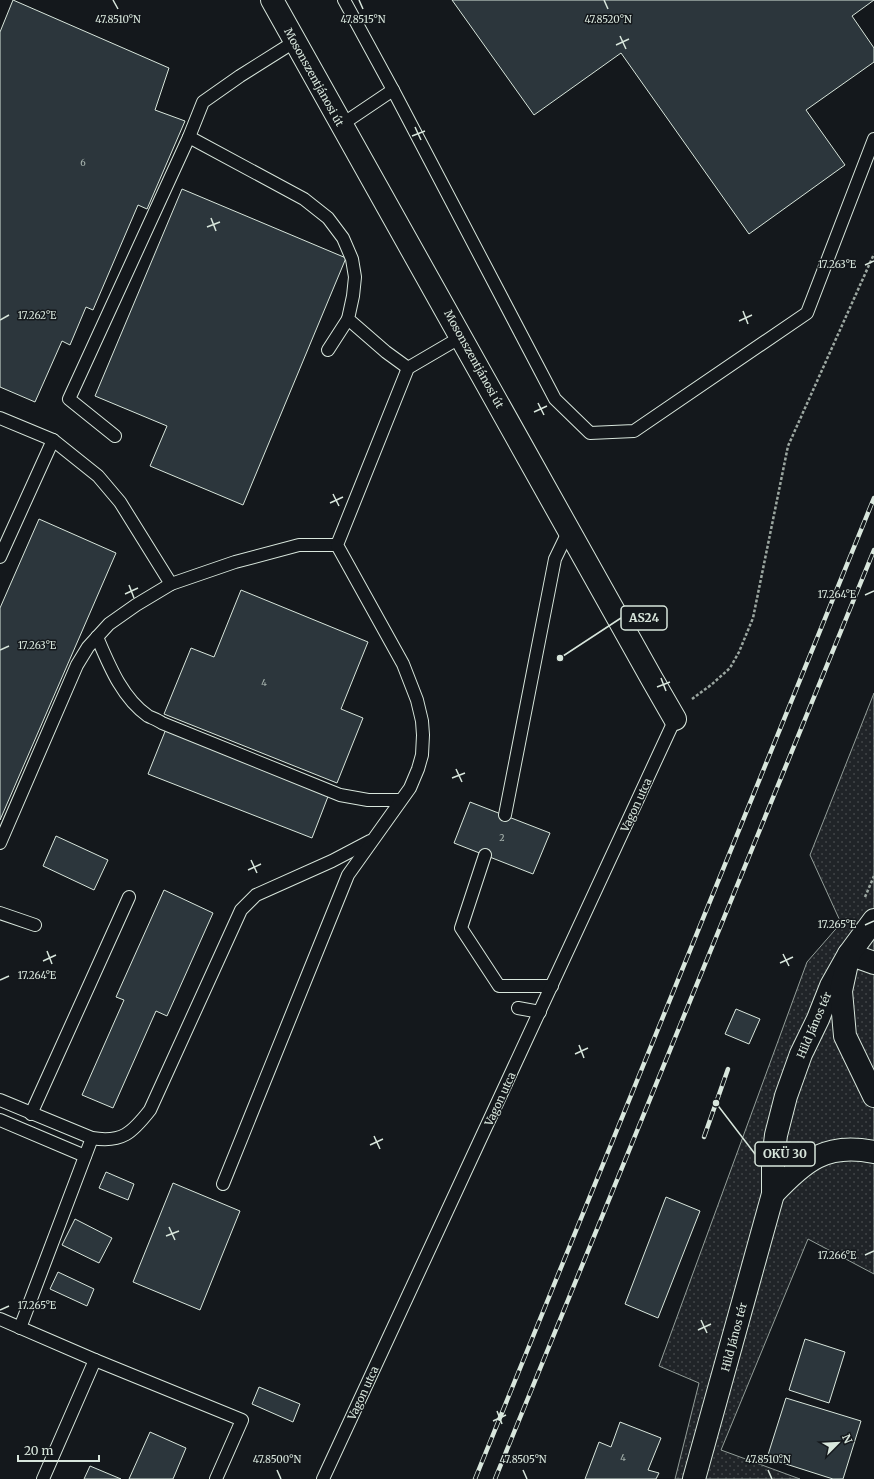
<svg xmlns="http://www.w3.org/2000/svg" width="874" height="1479" viewBox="0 0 874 1479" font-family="Merriweather,serif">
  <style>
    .green { fill: url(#green-dots); stroke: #939e99 }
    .building { fill: #2c363c; stroke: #d8e6dc }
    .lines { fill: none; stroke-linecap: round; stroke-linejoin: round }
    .service-casing { stroke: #d8e6dc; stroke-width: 14 }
    .minor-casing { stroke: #d8e6dc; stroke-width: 24 }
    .tertiary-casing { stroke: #d8e6dc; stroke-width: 24 }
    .path { stroke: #9da8a2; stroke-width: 2.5; stroke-dasharray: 3 2; stroke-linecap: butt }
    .service { stroke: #14181c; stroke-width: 12 }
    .minor { stroke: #14181c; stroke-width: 22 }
    .tertiary { stroke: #14181c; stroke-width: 22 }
    .rail-casing { stroke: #d8e6dc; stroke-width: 4.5 }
    .rail { stroke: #14181c; stroke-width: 3; stroke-dasharray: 9; stroke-linecap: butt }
    .ticks { fill: none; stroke: #d8e6dc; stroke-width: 1.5 }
    .labels { text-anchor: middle; stroke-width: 3; stroke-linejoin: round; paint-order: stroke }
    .number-label { font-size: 9px; fill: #adbab4 }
    .street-label { font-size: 11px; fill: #d8e6dc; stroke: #14181c }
    .ticks-label { font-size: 10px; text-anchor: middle; fill: #d8e6dc; stroke: #14181c; stroke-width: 3; stroke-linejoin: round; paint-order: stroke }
    .leader { fill: none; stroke: #d8e6dc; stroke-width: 1.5 }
    .callout-dot { fill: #d8e6dc; stroke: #14181c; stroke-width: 1.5 }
    .callout { fill: #14181c; stroke: #d8e6dc; stroke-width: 1.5 }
    .callout-label { font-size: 12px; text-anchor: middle; font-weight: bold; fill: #d8e6dc }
  </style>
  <defs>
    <pattern id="green-dots" width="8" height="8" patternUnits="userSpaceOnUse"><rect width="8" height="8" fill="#202428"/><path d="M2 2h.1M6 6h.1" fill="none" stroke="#404447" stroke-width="1.8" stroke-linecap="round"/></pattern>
  </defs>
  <rect width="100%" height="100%" fill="#14181c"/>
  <polygon class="green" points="874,693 874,1274 808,1239 721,1450 800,1479 675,1479 699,1383 659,1366 807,962 841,923 810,855"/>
  <g class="building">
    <polygon points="13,0 169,68 155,110 185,121 147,209 138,205 93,310 86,307 70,345 62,341 35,402 0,387 0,32"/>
    <polygon points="452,0 874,0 852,16 874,48 874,62 806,110 845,165 749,234 621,53 534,115"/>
    <polygon points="182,189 346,258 243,505 150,466 167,426 95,396"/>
    <polygon points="39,519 116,553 0,820 0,608"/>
    <polygon points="241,590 368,642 341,709 363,718 337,783 164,714 191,648 214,657"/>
    <polygon points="166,729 329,794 312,838 148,774"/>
    <polygon points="470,802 550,833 533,874 454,843"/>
    <polygon points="56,836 108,860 94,890 43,866"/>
    <polygon points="164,890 213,913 167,1016 156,1011 113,1108 82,1095 124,1000 116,997"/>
    <polygon points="736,1009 760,1019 749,1044 725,1034"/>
    <polygon points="106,1172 134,1184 128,1200 99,1188"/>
    <polygon points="173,1183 240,1211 200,1310 133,1282"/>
    <polygon points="666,1197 700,1211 658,1318 625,1304"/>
    <polygon points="75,1219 112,1238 99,1263 62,1245"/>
    <polygon points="58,1272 94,1289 87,1306 50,1289"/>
    <polygon points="805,1339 845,1352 829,1403 789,1390"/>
    <polygon points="259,1387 300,1404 293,1422 252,1404"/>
    <polygon points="786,1398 861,1421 843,1479 833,1479 767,1458"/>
    <polygon points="620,1422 661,1438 648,1470 659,1473 656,1479 585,1479 599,1442 611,1447"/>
    <polygon points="150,1432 186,1448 173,1479 129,1479"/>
    <polygon points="90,1466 121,1479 84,1479"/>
  </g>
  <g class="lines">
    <defs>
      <g id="service">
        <polyline points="344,0 393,90"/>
        <polyline points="341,125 393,90 555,399 590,433 634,431 807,313 874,139"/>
        <polyline points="189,137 304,199 328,218 343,238 352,259 355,277 353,296 348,319 386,352 408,368"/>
        <polyline points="328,350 348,319"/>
        <polyline points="0,418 53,440 98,476 120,502 171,584"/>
        <polyline points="115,436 69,399 189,137 203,102 240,76 294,42"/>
        <polyline points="0,557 53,440"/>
        <path d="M97 637C109 665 122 698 148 716 152 718 158 720 162 723L340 795 368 800H400"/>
        <polyline points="505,815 555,559 569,530"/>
        <polyline points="0,843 77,665 88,647 109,624 136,605 171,584 235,562 299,545 337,545"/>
        <polyline points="485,855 461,928 499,986 552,986"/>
        <polyline points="0,913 35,925"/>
        <polyline points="518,1008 540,1012"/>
        <path d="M0 1100 92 1138C122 1143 132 1133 150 1110L241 910 256 895 332 861 370 841"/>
        <polyline points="31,1114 129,897"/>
        <polyline points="0,1120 85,1156"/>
        <polyline points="223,1184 348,875 410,788 418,769 422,755 423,735 422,721 417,700 403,664 337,545 408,368 461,337"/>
        <polyline points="0,1319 95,1360 242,1420 216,1479"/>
        <polyline points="20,1328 92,1138"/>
        <polyline points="43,1479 95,1360"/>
        <polyline points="323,1479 675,719"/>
      </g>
      <g id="minor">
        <polyline points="272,0 652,679 675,719"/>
        <path d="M773 1194C804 1161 826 1142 874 1152"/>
        <polyline points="694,1479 773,1194 773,1160 776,1135 786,1096 801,1054 818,1019 831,986 849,954 874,963"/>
      </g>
      <polyline id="tertiary" points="874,920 849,954 841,991 845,1036 874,1096"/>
    </defs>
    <use href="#service" class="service-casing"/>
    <use href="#minor" class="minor-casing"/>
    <use href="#tertiary" class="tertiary-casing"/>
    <g class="path">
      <polyline points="692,699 711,685 730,668 739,652 753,618 788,446 874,254"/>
      <polyline points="865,897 874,876"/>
    </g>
    <use href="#service" class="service"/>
    <use href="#minor" class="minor"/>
    <use href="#tertiary" class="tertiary"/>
    <defs>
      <g id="rail">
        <polyline points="704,1137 728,1069"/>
        <polyline points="475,1479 874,498"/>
        <polyline points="495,1479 874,550"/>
      </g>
    </defs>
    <use href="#rail" class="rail-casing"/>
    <use href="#rail" class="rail"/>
  </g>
  <path class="ticks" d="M113 0 118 9M359 0 363 9M604 0 608 9M620 36 626 49M616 45 629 39M415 127 421 140M412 136 425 131M211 218 216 231M207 227 220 222M865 265 874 261M743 311 748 324M0 320 9 315M739 321 752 315M538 403 544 415M534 412 547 406M333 494 339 506M330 503 343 497M129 585 134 598M125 594 138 588M865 595 874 591M0 650 9 646M661 678 666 691M657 687 670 682M456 769 462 782M452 778 465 773M251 860 257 873M248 870 261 864M865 925 874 921M47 951 52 964M783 954 789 966M43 961 56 955M780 963 793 957M0 980 9 976M579 1045 584 1058M575 1054 588 1048M374 1136 380 1149M370 1145 383 1139M169 1227 175 1240M166 1236 179 1231M865 1255 874 1251M0 1310 9 1306M701 1320 707 1333M698 1330 711 1324M497 1411 502 1424M493 1421 506 1415M277 1470 281 1479M523 1470 527 1479M768 1470 772 1479"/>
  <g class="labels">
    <g class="number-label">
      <text x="83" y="166">6</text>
      <text x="264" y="686">4</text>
      <text x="502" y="841">2</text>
      <text x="623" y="1461">4</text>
    </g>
    <g class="street-label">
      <text transform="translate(314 77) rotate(61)" y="4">Mosonszentjánosi út</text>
      <text transform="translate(474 359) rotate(61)" y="4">Mosonszentjánosi út</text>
      <text transform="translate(636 805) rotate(-65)" y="4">Vagon utca</text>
      <text transform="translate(814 1025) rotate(-67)" y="4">Hild János tér</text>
      <text transform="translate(500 1099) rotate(-65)" y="4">Vagon utca</text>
      <text transform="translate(734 1337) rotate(-75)" y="4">Hild János tér</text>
      <text transform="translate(363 1393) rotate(-65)" y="4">Vagon utca</text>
    </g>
  </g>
  <g class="ticks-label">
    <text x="118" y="23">47.8510°N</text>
    <text x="363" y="23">47.8515°N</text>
    <text x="608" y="23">47.8520°N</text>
    <text x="837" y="268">17.263°E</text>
    <text x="37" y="319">17.262°E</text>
    <text x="837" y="598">17.264°E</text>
    <text x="37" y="649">17.263°E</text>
    <text x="837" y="928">17.265°E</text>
    <text x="37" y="979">17.264°E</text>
    <text x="837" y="1259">17.266°E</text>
    <text x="37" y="1309">17.265°E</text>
    <text x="277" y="1463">47.8500°N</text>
    <text x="523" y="1463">47.8505°N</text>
    <text x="768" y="1463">47.8510°N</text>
  </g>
  <path class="leader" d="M560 658L621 618M716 1103L755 1154"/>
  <g class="callout-dot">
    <circle cx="560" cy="658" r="4"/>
    <circle cx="716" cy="1103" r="4"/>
  </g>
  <g class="callout">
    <rect x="621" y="606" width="46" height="24" rx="4"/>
    <rect x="755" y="1142" width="60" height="24" rx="4"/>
  </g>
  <g class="callout-label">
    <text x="644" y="622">AS24</text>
    <text x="785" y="1158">OKÜ 30</text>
  </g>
  <g transform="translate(838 1443) rotate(66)" stroke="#14181c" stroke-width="3" paint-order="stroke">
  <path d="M0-3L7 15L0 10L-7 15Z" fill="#d8e6dc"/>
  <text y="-6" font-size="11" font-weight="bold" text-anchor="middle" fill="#d8e6dc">N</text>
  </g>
  <path d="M18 1455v6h81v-6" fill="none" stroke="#d8e6dc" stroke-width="2"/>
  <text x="24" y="1455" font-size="12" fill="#d8e6dc" stroke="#14181c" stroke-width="3" paint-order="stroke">20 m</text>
</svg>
